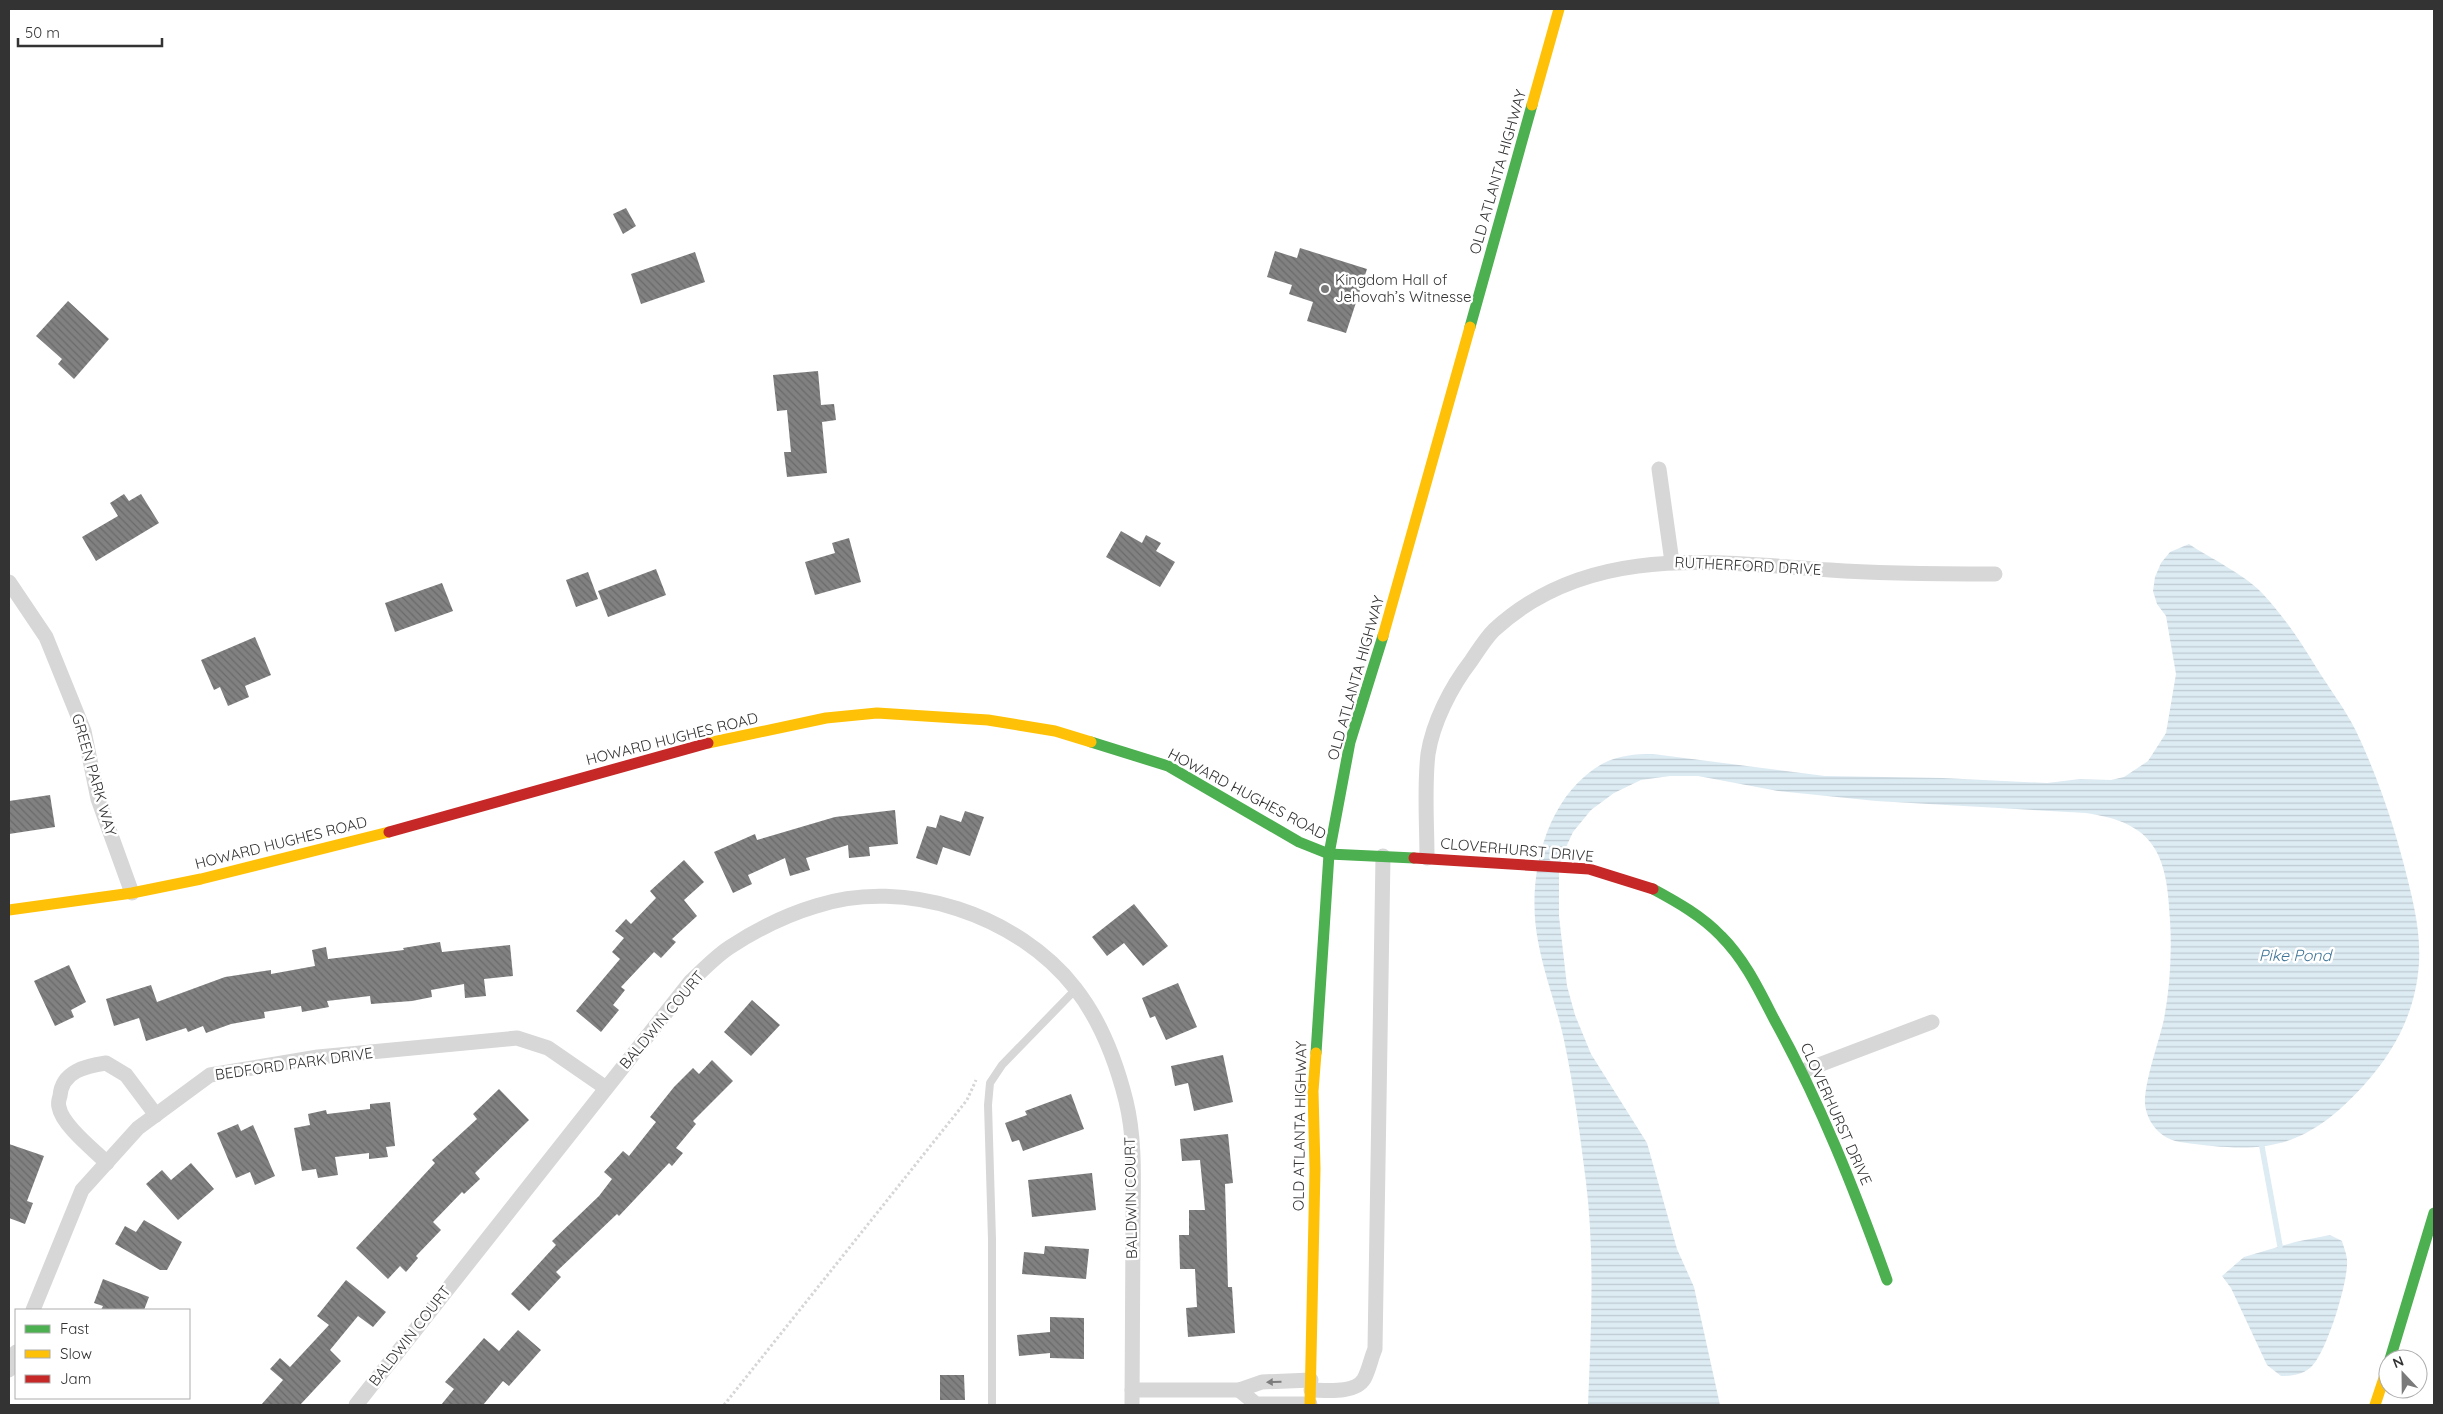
<svg xmlns="http://www.w3.org/2000/svg" width="2443" height="1414" viewBox="0 0 2443 1414" font-family="Quicksand,sans-serif">
  <style>
    .water { fill: url(#water-rules) }
    .lines { fill: none; stroke-linecap: round; stroke-linejoin: round }
    .stream { stroke: #ddebf3; stroke-width: 5.5 }
    .building { fill: url(#building-back-hatch) }
    .path { stroke: #d6d6d6; stroke-width: 3; stroke-dasharray: 2.5 2.5; stroke-linecap: butt }
    .lane { stroke: #d7d7d7; stroke-width: 8 }
    .street { stroke: #d7d7d7; stroke-width: 15 }
    .fast { stroke: #4caf50; stroke-width: 11 }
    .slow { stroke: #ffc107; stroke-width: 11 }
    .jam { stroke: #c62828; stroke-width: 11 }
    .oneway { fill: #7d7d7d }
    .poi-dot { fill: #7a7a7a; stroke: #fff; stroke-width: 2 }
    .labels { text-anchor: middle; stroke-width: 5; stroke-linejoin: round; paint-order: stroke }
    .street-label { font-size: 15px; fill: #333; stroke: #fff }
    .poi-label { font-size: 15px; fill: #333; stroke: #fff; text-anchor: start }
    .water-label { font-size: 16px; font-style: italic; fill: #3f7597; stroke: #fff }
  </style>
  <defs>
    <pattern id="water-rules" width="6" height="5" patternUnits="userSpaceOnUse" patternTransform="scale(1.25)"><rect width="6" height="5" fill="#ddebf3"/><path d="M0 2.5h6" fill="none" stroke="#becad1"/></pattern>
    <pattern id="building-back-hatch" width="6" height="6" patternUnits="userSpaceOnUse" patternTransform="scale(1.25)"><rect width="6" height="6" fill="#818181"/><path d="M-1 5l2 2M0 0l6 6M5-1l2 2" fill="none" stroke="#6a6a6a"/></pattern>
  </defs>
  <rect width="100%" height="100%" fill="#fff"/>
  <g class="water">
    <path d="M2189 544C2210 558 2245 575 2261 592 2283 615 2300 641 2316 667 2329 688 2345 709 2356 731 2376 773 2392 819 2404 865 2412 897 2421 929 2419 963 2416 1010 2396 1050 2364 1085 2304 1151 2264 1154 2180 1142 2161 1139 2147 1123 2145 1104 2144 1082 2159 1042 2164 1019 2170 987 2172 953 2170 920 2167 855 2156 823 2086 813L1876 801 1778 791 1698 776H1670L1641 780 1614 793 1591 810 1573 832 1561 858 1559 872V916L1567 986 1575 1015 1591 1054 1647 1143 1677 1249 1694 1287 1720 1405H1588C1591 1331 1595 1256 1586 1182 1580 1135 1574 1087 1564 1040 1557 1007 1544 975 1538 941 1526 880 1544 797 1602 764 1618 755 1636 754 1653 754L1825 776 1943 778 2047 783 2080 779 2111 780 2124 777 2148 761 2166 733 2176 674 2166 616 2157 604 2153 591 2155 577 2161 563 2170 552Z"/>
    <path d="M2330 1235 2342 1241C2344 1248 2348 1257 2347 1264 2347 1285 2326 1355 2310 1368 2301 1375 2292 1376 2281 1376L2267 1365 2231 1288 2222 1276 2244 1257 2295 1242Z"/>
  </g>
  <g class="lines">
    <polyline class="stream" points="2262,1147 2280,1246"/>
  </g>
  <g class="building">
    <polygon points="626,208 636,226 623,234 613,214"/>
    <polygon points="1300,248 1367,269 1346,333 1307,321 1313,302 1289,294 1292,285 1267,277 1275,251 1297,258"/>
    <polygon points="695,252 705,282 641,304 631,274"/>
    <polygon points="68,301 109,339 74,379 58,364 62,359 36,336"/>
    <polygon points="818,371 821,405 834,404 836,420 822,422 827,473 787,477 784,452 791,452 787,410 777,411 773,375"/>
    <polygon points="124,494 129,501 141,494 159,523 96,561 82,537 118,516 110,503"/>
    <polygon points="1121,531 1142,543 1146,535 1161,543 1156,551 1175,562 1160,587 1106,557"/>
    <polygon points="849,538 861,582 815,595 805,562 835,553 832,543"/>
    <polygon points="656,569 666,595 608,617 598,591"/>
    <polygon points="588,572 598,599 576,607 566,580"/>
    <polygon points="442,583 453,611 395,632 385,603"/>
    <polygon points="255,637 271,675 245,686 249,697 228,706 220,687 214,690 201,660"/>
    <polygon points="50,795 55,827 9,834 9,801"/>
    <polygon points="895,810 898,844 869,847 870,856 849,858 848,845 806,858 810,870 790,876 785,858 748,875 752,884 733,893 714,852 755,834 757,840 835,817"/>
    <polygon points="965,811 984,817 970,856 943,847 937,865 916,858 927,826 936,828 940,815 961,822"/>
    <polygon points="684,860 704,882 684,900 697,916 672,939 676,942 661,958 654,952 621,987 625,990 613,1005 619,1010 601,1032 576,1011 620,959 612,952 624,938 615,931 626,919 631,924 656,898 650,891"/>
    <polygon points="1134,904 1168,946 1143,966 1124,943 1107,956 1092,937"/>
    <polygon points="440,942 442,952 510,945 513,976 484,979 486,996 465,998 464,984 431,990 432,997 412,1001 371,1004 370,996 327,1001 329,1007 302,1012 301,1006 264,1012 265,1018 231,1024 206,1033 203,1026 188,1032 186,1028 146,1041 139,1018 114,1026 106,999 151,985 157,1002 225,977 271,970 271,974 315,966 312,950 326,947 328,959 404,950 403,948"/>
    <polygon points="69,965 86,1002 71,1010 74,1017 55,1026 34,981"/>
    <polygon points="1178,983 1197,1027 1166,1040 1155,1016 1150,1018 1142,998"/>
    <polygon points="752,1000 780,1025 751,1056 724,1032"/>
    <polygon points="1223,1055 1233,1102 1194,1111 1188,1083 1175,1086 1171,1066"/>
    <polygon points="712,1060 733,1081 693,1121 696,1124 676,1148 683,1153 672,1166 669,1163 619,1216 617,1214 556,1272 561,1277 529,1311 511,1294 556,1245 552,1241 599,1196 612,1179 604,1172 623,1151 629,1156 656,1122 650,1117 674,1087 693,1068 699,1074"/>
    <polygon points="499,1089 529,1120 475,1173 480,1179 464,1194 462,1192 433,1222 441,1230 416,1256 418,1258 406,1272 400,1266 388,1279 356,1248 435,1163 432,1160 477,1119 473,1114"/>
    <polygon points="1071,1094 1084,1129 1023,1151 1019,1140 1012,1142 1005,1123 1027,1115 1025,1111"/>
    <polygon points="390,1102 395,1146 386,1147 388,1157 369,1159 369,1153 335,1157 338,1175 318,1178 316,1169 302,1171 294,1128 310,1125 308,1114 326,1110 327,1114 370,1109 370,1104"/>
    <polygon points="238,1124 241,1131 253,1125 275,1176 255,1185 250,1172 236,1178 217,1133"/>
    <polygon points="1228,1134 1233,1183 1225,1184 1228,1287 1232,1287 1235,1333 1188,1337 1186,1308 1197,1307 1195,1269 1180,1269 1179,1235 1189,1235 1189,1210 1205,1210 1200,1160 1182,1161 1180,1139"/>
    <polygon points="9,1144 44,1156 27,1201 33,1203 25,1224 9,1218"/>
    <polygon points="191,1163 214,1189 178,1220 146,1184 162,1170 171,1180"/>
    <polygon points="1092,1173 1096,1210 1032,1217 1028,1180"/>
    <polygon points="144,1220 182,1242 167,1270 160,1270 115,1244 125,1226 136,1232"/>
    <polygon points="1045,1246 1089,1249 1086,1279 1022,1274 1024,1252 1044,1254"/>
    <polygon points="103,1279 149,1297 144,1310 101,1310 103,1306 94,1303"/>
    <polygon points="346,1280 386,1312 373,1327 358,1316 330,1350 341,1361 300,1405 261,1405 283,1380 270,1369 280,1358 290,1367 329,1325 317,1316"/>
    <polygon points="1050,1317 1084,1318 1084,1359 1050,1358 1050,1353 1019,1356 1017,1335 1050,1332"/>
    <polygon points="518,1330 541,1350 509,1386 503,1381 483,1405 441,1405 454,1389 445,1382 484,1338 499,1351"/>
    <polygon points="940,1375 964,1375 965,1400 940,1400"/>
  </g>
  <g class="lines">
    <polyline class="path" points="724,1405 967,1100 976,1080"/>
    <polyline class="lane" points="992,1405 992,1239 988,1105 990,1083 1002,1065 1076,989"/>
    <g class="street">
      <polyline points="1659,469 1672,562"/>
      <polyline points="9,582 46,637 84,731 98,799 132,893"/>
      <path d="M1427 858C1427 824 1424 788 1428 754 1433 722 1451 687 1471 661 1478 651 1485 639 1494 630 1588 543 1713 562 1830 570 1885 574 1939 574 1995 574"/>
      <polyline points="1803,1071 1932,1022"/>
      <path d="M107 1163C94 1150 62 1125 59 1107 58 1104 59 1099 60 1096 62 1071 86 1066 106 1063L126 1075 156 1115"/>
      <polyline points="33,1310 82,1190 138,1128 210,1075 318,1057 517,1038 548,1048 606,1088"/>
      <polyline points="9,1370 16,1352"/>
      <polyline points="1132,1390 1239,1390 1262,1382 1311,1380"/>
      <polyline points="1239,1390 1256,1404 1310,1404"/>
      <path d="M1311 1390C1325 1390 1355 1394 1364 1379 1369 1370 1371 1358 1375 1349L1383 856"/>
      <path d="M356 1405 691 981C703 970 716 956 730 947 756 930 786 915 816 906 905 877 1018 915 1075 988 1101 1021 1116 1061 1126 1101 1136 1142 1133 1186 1133 1227 1133 1286 1132 1346 1132 1405"/>
    </g>
    <g class="fast">
      <polyline points="1470,327 1532,105"/>
      <polyline points="1091,742 1168,766 1299,842 1329,854 1414,858"/>
      <path d="M1653 889C1677 902 1702 916 1721 936 1745 960 1759 990 1774 1019 1820 1102 1855 1191 1887 1280"/>
      <polyline points="1316,1053 1329,854 1350,742 1383,636"/>
      <polyline points="2390,1359 2434,1213"/>
    </g>
    <g class="slow">
      <polyline points="1532,105 1559,9"/>
      <polyline points="1383,636 1470,327"/>
      <polyline points="708,743 826,718 877,713 988,720 1055,731 1091,742"/>
      <polyline points="9,910 132,893 201,879 389,832"/>
      <polyline points="1310,1405 1315,1169 1313,1091 1316,1053"/>
      <polyline points="2375,1405 2388,1366"/>
    </g>
    <g class="jam">
      <polyline points="389,832 708,743"/>
      <polyline points="1414,858 1589,869 1653,889"/>
    </g>
  </g>
  <defs><path id="oneway-solid" d="M-6-.8H1V-3.2L6.5 0L1 3.2V.8H-6Z" transform="scale(1.25)"/></defs>
  <use class="oneway" href="#oneway-solid" transform="translate(1274 1382) rotate(178)"/>
  <circle class="poi-dot" cx="1325" cy="289" r="5"/>
  <g class="labels">
    <g class="street-label">
      <text transform="translate(1498 172) rotate(-74)" y="5">OLD ATLANTA HIGHWAY</text>
      <text transform="translate(1748 566) rotate(3)" y="5">RUTHERFORD DRIVE</text>
      <text transform="translate(1356 678) rotate(-74)" y="5">OLD ATLANTA HIGHWAY</text>
      <text transform="translate(672 739) rotate(-14)" y="5">HOWARD HUGHES ROAD</text>
      <text transform="translate(94 775) rotate(74)" y="5">GREEN PARK WAY</text>
      <text transform="translate(1247 794) rotate(28)" y="5">HOWARD HUGHES ROAD</text>
      <text transform="translate(281 843) rotate(-14)" y="5">HOWARD HUGHES ROAD</text>
      <text transform="translate(1517 850) rotate(5)" y="5">CLOVERHURST DRIVE</text>
      <text transform="translate(662 1020) rotate(-50)" y="5">BALDWIN COURT</text>
      <text transform="translate(294 1064) rotate(-8)" y="5">BEDFORD PARK DRIVE</text>
      <text transform="translate(1836 1114) rotate(66)" y="5">CLOVERHURST DRIVE</text>
      <text transform="translate(1300 1126) rotate(-89)" y="5">OLD ATLANTA HIGHWAY</text>
      <text transform="translate(1131 1198) rotate(-91)" y="5">BALDWIN COURT</text>
      <text transform="translate(410 1336) rotate(-52)" y="5">BALDWIN COURT</text>
    </g>
    <g class="poi-label">
      <text x="1335" y="285">Kingdom Hall of<tspan x="1335" dy="17">Jehovah’s Witnesse</tspan></text>
    </g>
    <g class="water-label">
      <text x="2295" y="961">Pike Pond</text>
    </g>
  </g>
  <rect width="2443" height="1414" fill="none" stroke="#333333" stroke-width="20"/>
  <rect x="15" y="1309" width="175" height="90" fill="#ffffff" stroke="#adadad"/>
  <rect x="25" y="1325" width="25" height="8" fill="#4caf50" stroke="#adadad"/>
  <text x="60" y="1334" font-size="15" fill="#333333">Fast</text>
  <rect x="25" y="1350" width="25" height="8" fill="#ffc107" stroke="#adadad"/>
  <text x="60" y="1359" font-size="15" fill="#333333">Slow</text>
  <rect x="25" y="1375" width="25" height="8" fill="#c62828" stroke="#adadad"/>
  <text x="60" y="1384" font-size="15" fill="#333333">Jam</text>
  <g transform="translate(2403 1374) rotate(338)"><circle r="24" fill="#ffffff" stroke="#adadad"/>
  <path d="M0-4L9 19L0 12L-9 19Z" fill="#7a7a7a"/>
  <text y="-8" font-size="14" font-weight="bold" text-anchor="middle" fill="#333333">N</text>
  </g>
  <path d="M18 38v8h144v-8" fill="none" stroke="#333333" stroke-width="2.5"/>
  <text x="25" y="38" font-size="15" fill="#333333" stroke="#ffffff" stroke-width="4" paint-order="stroke">50 m</text>
</svg>
